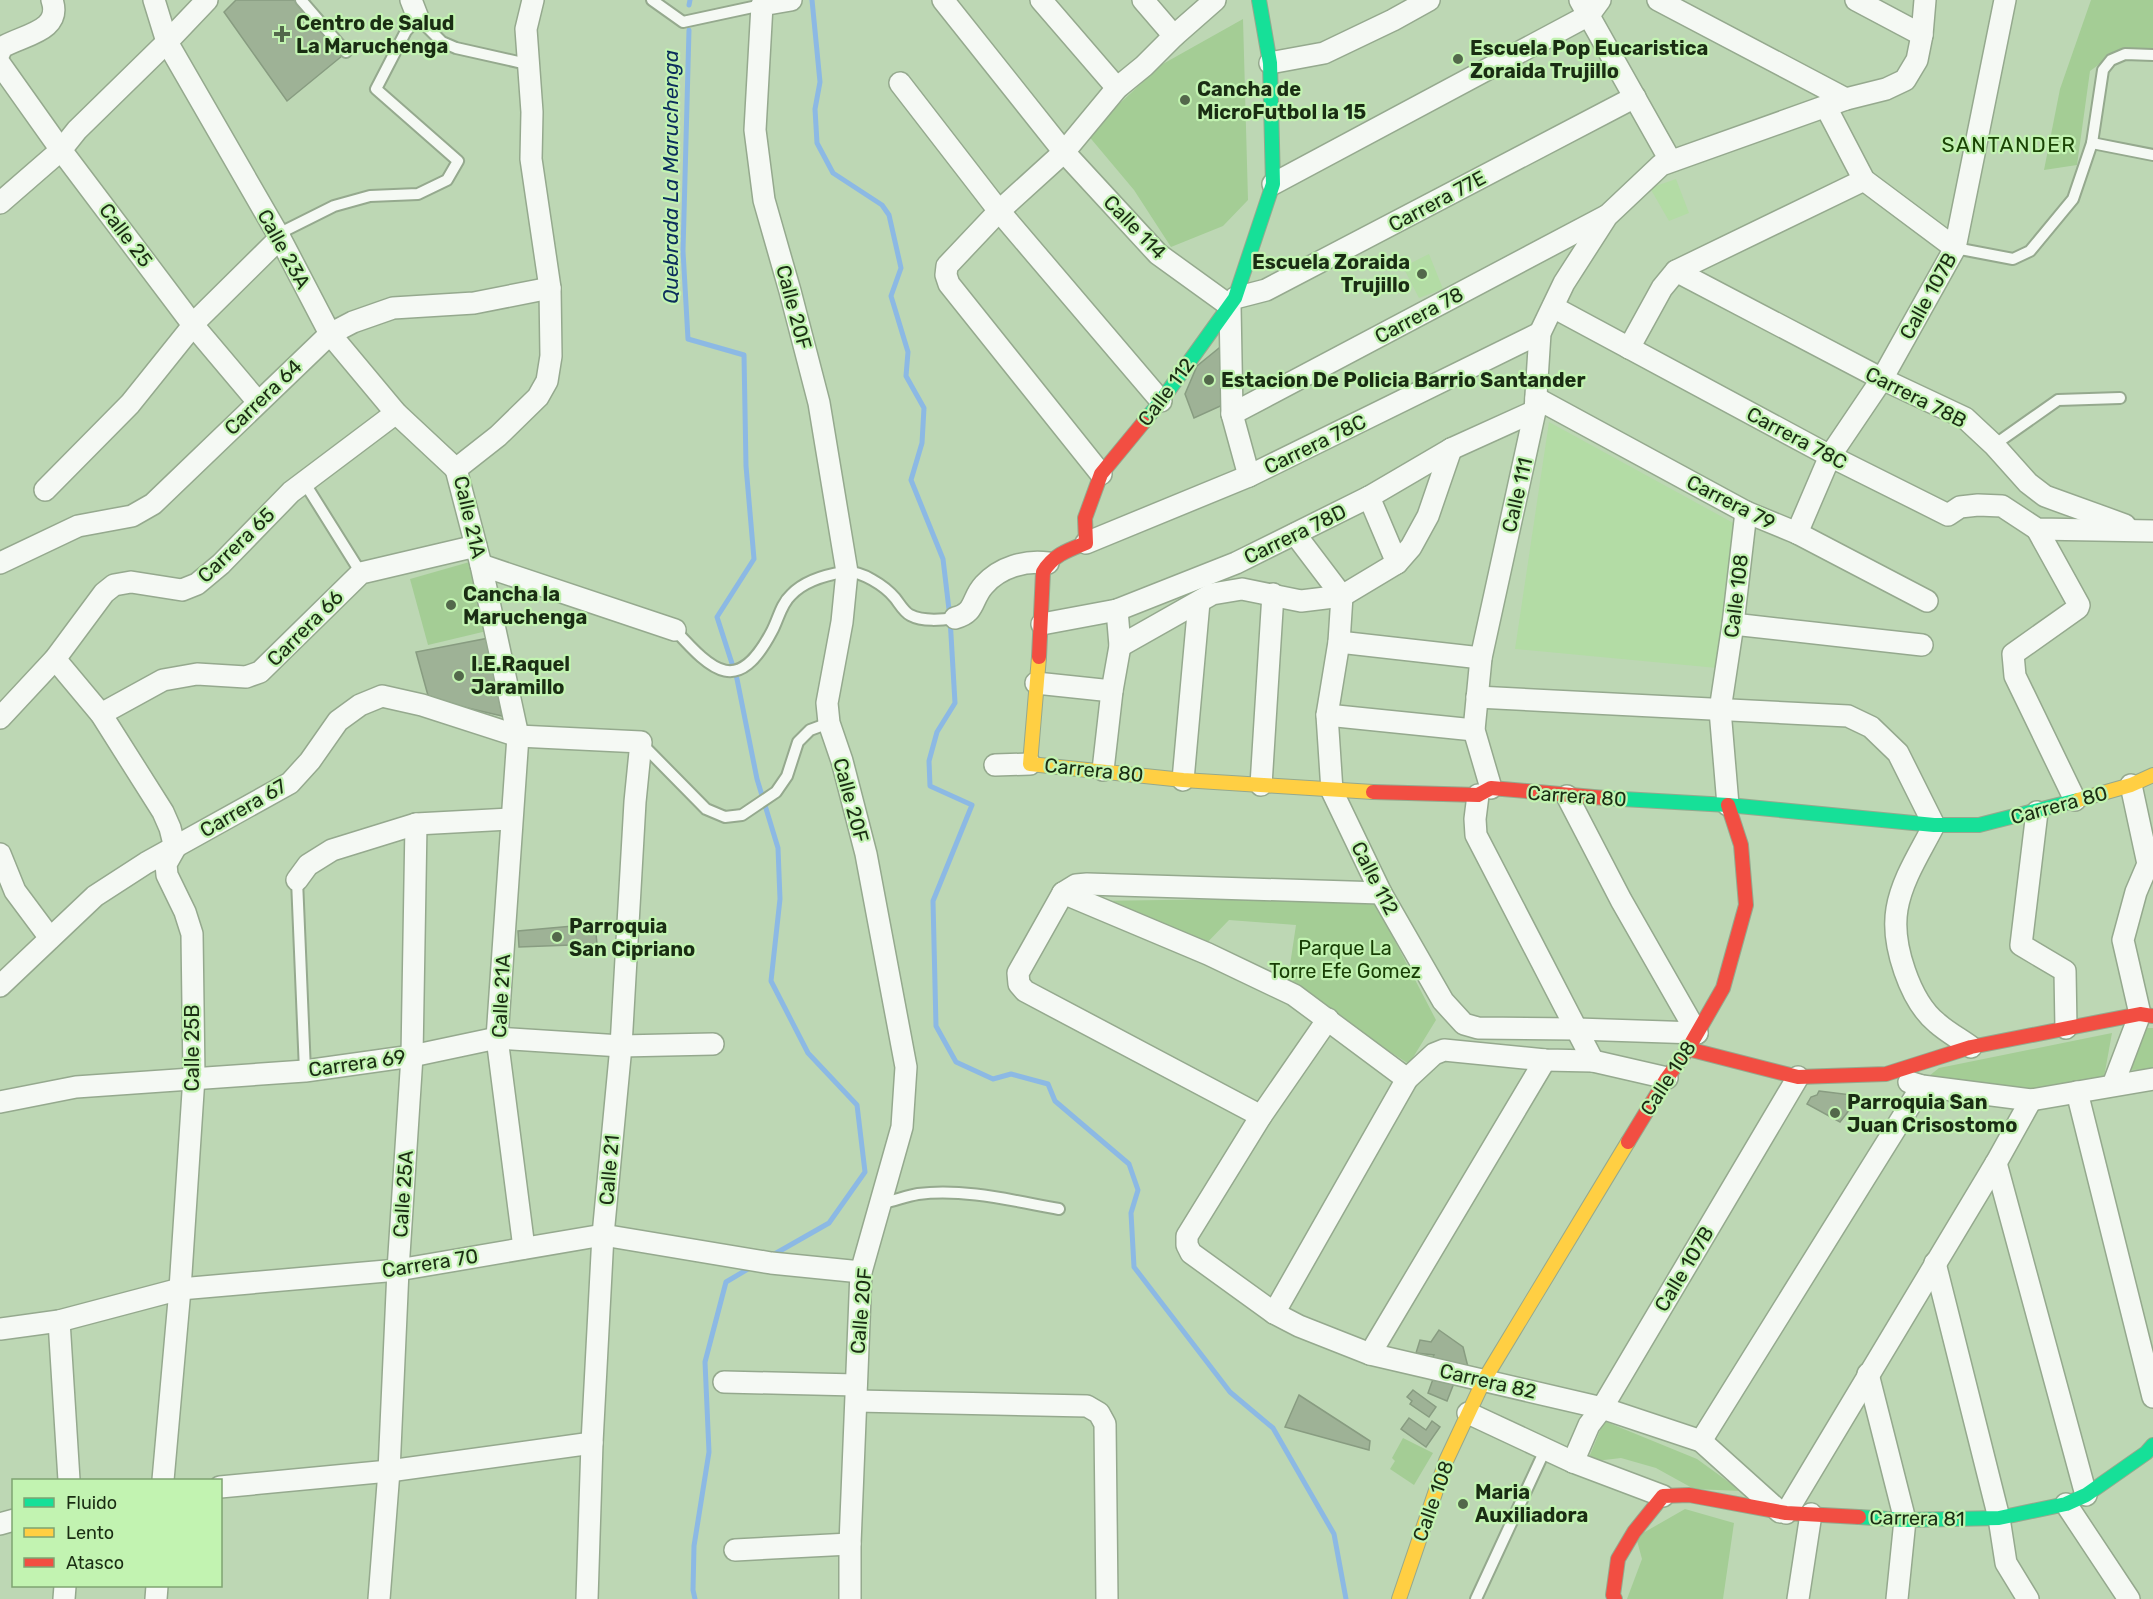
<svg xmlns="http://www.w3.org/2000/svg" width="2153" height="1599" viewBox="0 0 2153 1599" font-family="Rubik,sans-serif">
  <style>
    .built { fill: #b3dca5 }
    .green { fill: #a4cd95 }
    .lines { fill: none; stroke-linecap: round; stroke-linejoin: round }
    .stream { stroke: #8cb9e4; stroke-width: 5 }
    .building { fill: #9eb296; stroke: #889c81; stroke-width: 1.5 }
    .lane-casing { stroke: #95a98e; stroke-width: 14 }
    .street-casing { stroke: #95a98e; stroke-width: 24 }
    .fast-casing { stroke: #95a98e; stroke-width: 16 }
    .slow-casing { stroke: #95a98e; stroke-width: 16 }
    .jam-casing { stroke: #95a98e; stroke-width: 16 }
    .lane { stroke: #f5f9f4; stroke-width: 10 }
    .street { stroke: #f5f9f4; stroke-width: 21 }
    .fast { stroke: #16e098; stroke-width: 14 }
    .slow { stroke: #ffcf43; stroke-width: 14 }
    .jam { stroke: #f24e42; stroke-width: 14 }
    .poi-dot { fill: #53684b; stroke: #c2f3b1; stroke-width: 2 }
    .labels { text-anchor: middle; stroke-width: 4.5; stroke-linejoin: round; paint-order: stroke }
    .poi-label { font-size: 20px; font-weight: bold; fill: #1a2d13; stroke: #c2f3b1; text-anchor: start }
    .street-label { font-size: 20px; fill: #1a2d13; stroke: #c2f3b1 }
    .park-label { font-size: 20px; fill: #173d04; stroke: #c2f3b1 }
    .neighbourhood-label { font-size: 21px; letter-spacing: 1.5px; fill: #1a4405; stroke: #c2f3b1 }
    .water-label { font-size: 21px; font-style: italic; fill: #0b2d5c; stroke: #c2f3b1 }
  </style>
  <rect width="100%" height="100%" fill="#bdd7b4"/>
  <g class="built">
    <polygon points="1676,179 1689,213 1669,221 1650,188"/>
    <polygon points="1429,254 1443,289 1419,298 1403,267"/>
    <polygon points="1549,422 1737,525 1717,668 1515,649"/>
  </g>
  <g class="green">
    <polygon points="2091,0 2153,0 2153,49 2120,49 2090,71 2077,165 2044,170 2060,89"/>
    <polygon points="1243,19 1248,200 1223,226 1171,247 1134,190 1087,134 1161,65"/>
    <polygon points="473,561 491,630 428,645 410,579"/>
    <polygon points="1372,897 1436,1020 1409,1064 1287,985 1296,925 1229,920 1201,949 1092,901"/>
    <polygon points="2143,1028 2153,1028 2153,1069 2131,1070"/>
    <polygon points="2112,1033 2104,1077 2029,1090 1929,1076 1939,1068"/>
    <polygon points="1604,1421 1697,1459 1741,1491 1694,1489 1656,1468 1621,1458 1587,1462"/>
    <polygon points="1403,1438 1433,1453 1414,1485 1390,1469 1395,1461 1392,1458"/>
    <polygon points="1685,1509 1734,1523 1723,1599 1627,1599 1642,1559 1636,1537"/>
  </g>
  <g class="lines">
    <g class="stream">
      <polyline points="812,0 820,82 815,109 817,143 833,173 882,205 889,215 901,268 891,296 908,352 906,376 924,408 922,443 911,480 943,559 950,618 955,703 937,732 929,761 930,786 972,805 933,901 936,1026 956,1062 993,1079 1011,1074 1048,1084 1055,1101 1129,1164 1138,1190 1131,1213 1134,1267 1230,1392 1273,1428 1334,1534 1346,1599"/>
      <polyline points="689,5 690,0"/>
      <polyline points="689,30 683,251 688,339 744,355 746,466 754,559 717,617 737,679 757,779 778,848 780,899 771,981 808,1053 857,1105 865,1172 829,1223 771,1256"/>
      <polyline points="695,1599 693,1590 694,1546 709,1452 705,1362 726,1282 753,1266"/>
    </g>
  </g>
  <g class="building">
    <polygon points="236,0 295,0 342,56 287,101 224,12"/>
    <polygon points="1224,344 1227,403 1194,418 1185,394 1197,366"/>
    <polygon points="489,638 502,716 429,699 416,652"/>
    <polygon points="595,924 597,944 519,947 518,931"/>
    <polygon points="1819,1091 1860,1096 1840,1122 1807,1104 1811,1097 1817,1095"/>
    <polygon points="1439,1330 1463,1347 1468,1367 1432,1359 1434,1355 1416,1353 1420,1340 1431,1342"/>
    <polygon points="1433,1379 1454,1383 1447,1401 1428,1393"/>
    <polygon points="1413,1390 1436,1407 1429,1417 1410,1404 1412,1401 1407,1397"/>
    <polygon points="1299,1395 1370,1441 1369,1450 1285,1427"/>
    <polygon points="1409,1418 1426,1430 1432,1421 1440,1427 1426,1447 1401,1429"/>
  </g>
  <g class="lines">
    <defs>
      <g id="lane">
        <polyline points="301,0 346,52"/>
        <polyline points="652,0 683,22 762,5"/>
        <polyline points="2092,143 2153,155"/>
        <polyline points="280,238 286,230 334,206 370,196 418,194 447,180 458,161 376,89 406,31 418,18 442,42 456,48 527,64"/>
        <polyline points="1955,248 2013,259 2030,251 2073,199 2092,143 2103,70 2111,60 2125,54 2153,55"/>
        <polyline points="1994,445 2058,400 2120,398"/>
        <polyline points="304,482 361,573"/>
        <path d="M675 630C713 672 738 696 772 631 778 620 781 604 791 595 804 581 825 575 844 572 861 570 885 586 895 598 899 603 904 612 910 615 923 622 941 620 955 618"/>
        <polyline points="641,743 706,809 725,817 742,815 776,792 787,776 798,742 810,730 829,723"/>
        <polyline points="297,880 305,1071"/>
        <path d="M882 1203C894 1201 906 1196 918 1194 964 1188 1014 1201 1059 1209"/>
        <polyline points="1476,1599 1545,1450"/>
      </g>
      <g id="street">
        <polyline points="154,0 167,42 280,238 330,334 396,413 456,469"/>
        <polyline points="411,0 418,18"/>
        <polyline points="791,0 762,5 755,130 764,200 790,291 819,403 847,572 842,622 827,703 829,723 842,761 866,854 906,1067 902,1127 861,1272 850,1544 850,1599"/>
        <polyline points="943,0 1064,152 1158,254 1230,306 1232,414 1249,476"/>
        <polyline points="1041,0 1117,88"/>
        <polyline points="1143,0 1174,36"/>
        <polyline points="1580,0 1670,160"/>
        <polyline points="1658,0 1846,99"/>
        <polyline points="1856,0 1922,35"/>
        <path d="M0 52 1 48C21 35 63 32 52 0"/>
        <polyline points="1270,63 1324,53 1393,20 1429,0"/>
        <polyline points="0,64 61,150 193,325 258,402"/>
        <polyline points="900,83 999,211 1161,401"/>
        <polyline points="1826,107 1864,180 1955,248"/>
        <polyline points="1273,184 1589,15 1600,0"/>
        <polyline points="0,203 61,150 77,130 167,42 207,0"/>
        <polyline points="1676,271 1882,379 1965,418 1994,445 2028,483 2045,496 2125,525"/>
        <polyline points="1235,298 1266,290 1635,97"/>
        <polyline points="1553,307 1830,456 1948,515 1960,507 1978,505 2002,506 2037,529 2153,531"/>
        <polyline points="1629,348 1662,288 1676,271 1864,180"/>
        <polyline points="1536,398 1746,512 1797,533 1927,601"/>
        <polyline points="1232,414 1606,216"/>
        <polyline points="456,469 481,565 518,736 497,1038 524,1248"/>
        <polyline points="456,469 498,436 538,397 547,381 551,356 550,288 531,159 532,112 526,29 533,0"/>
        <polyline points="1101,474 949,284 946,275 947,266 999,211 1064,152 1117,88 1144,66 1174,36 1215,0"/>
        <polyline points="45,490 130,404 199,318 280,238"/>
        <polyline points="1369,497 1397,563"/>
        <polyline points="2037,529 2079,605 2078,608 2013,654 2015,676 2075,800"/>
        <polyline points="1797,533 1830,456 1882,379 1955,248 2005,0"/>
        <polyline points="1295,534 1342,596 1339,642 1327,715 1332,791 1381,893 1443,1001 1464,1024 1478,1028 1577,1029 1697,1033"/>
        <polyline points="1086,543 1249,476 1540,333"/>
        <polyline points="0,563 78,526 132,516 153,504 330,334 353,322 393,308 474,303 550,288"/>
        <polyline points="481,565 675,630"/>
        <path d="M955 618C976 613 971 599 984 585 1000 567 1025 560 1048 563"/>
        <polyline points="1042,624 1117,610 1236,563 1369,497 1451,449 1535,411"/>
        <polyline points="1733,624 1922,645"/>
        <polyline points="1339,642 1481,658"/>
        <polyline points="1120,646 1212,594 1242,589 1301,601 1342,596 1397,563 1411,547 1428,516 1451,449"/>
        <polyline points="55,659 101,714 163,812 170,828 175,848 166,864 167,875 185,912 192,934 194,1077 180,1289 163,1480"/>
        <polyline points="1036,683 1112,691"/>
        <path d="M1477 697 1848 716 1871 727 1898 753 1934 825C1921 851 1902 879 1897 909 1891 944 1910 1001 1937 1023 1947 1032 1960 1039 1971 1047"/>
        <polyline points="101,714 163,680 197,674 246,677 260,672 361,573 476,546"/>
        <polyline points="1327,715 1474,730"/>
        <polyline points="0,718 55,659 104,593 114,585 131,582 182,590 197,584 221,564 291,492 396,413"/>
        <polyline points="995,765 1030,764"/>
        <polyline points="1103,770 1112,691 1120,646 1117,610"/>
        <polyline points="1183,780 1199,602"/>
        <polyline points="1261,785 1273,594"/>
        <polyline points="1491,788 1474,730 1481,658 1535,411 1540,333 1564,283 1607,216 1661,165 1846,99 1886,89 1905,80 1917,60 1922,35 1925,0"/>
        <polyline points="1478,795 1475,819 1476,835 1593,1061"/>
        <polyline points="1567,796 1621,900 1697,1033"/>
        <polyline points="1728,805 1720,710 1733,624 1746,512"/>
        <polyline points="2037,812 2021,945 2065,971 2066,1028"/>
        <polyline points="0,854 15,891 50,938"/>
        <polyline points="297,880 308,865 332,850 416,824 511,819"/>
        <polyline points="1063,893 1208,954 1294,995 1407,1079"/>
        <polyline points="1063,893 1018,973 1019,984 1025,991 1261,1116"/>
        <polyline points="1063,893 1076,885 1087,884 1381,893"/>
        <polyline points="0,986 95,896 146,863 290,783 310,761 338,721 360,705 382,696 422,705 518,736 641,742 635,802 621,1046 603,1235 592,1443 587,1599"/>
        <polyline points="1328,1019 1261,1116 1187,1236 1187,1245 1191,1253 1274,1313 1299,1326 1370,1354 1602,1408 1701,1441 1780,1512"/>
        <polyline points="1909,1082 1922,1086 2031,1100 2153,1079"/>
        <polyline points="2113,1085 2140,1014 2123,940 2136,892 2148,864 2131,785"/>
        <polyline points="2077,1092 2153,1397"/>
        <polyline points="0,1102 76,1087 305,1071 412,1056 497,1038 621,1046 713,1044"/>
        <polyline points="1996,1163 2086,1495"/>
        <polyline points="1935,1263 1999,1518 2006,1563 2028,1599"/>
        <polyline points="1274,1313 1407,1079 1434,1054 1444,1050 1545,1060 1593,1061 1667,1078"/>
        <polyline points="59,1321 69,1480"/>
        <polyline points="0,1329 59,1321 180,1289 398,1270 603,1235 771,1263 861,1272"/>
        <polyline points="1370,1354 1545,1060"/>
        <polyline points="1868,1374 1905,1520 1897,1599"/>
        <polyline points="724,1382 856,1385"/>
        <polyline points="857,1401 1087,1406 1099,1413 1105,1424 1107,1599"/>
        <polyline points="1468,1413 1573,1462 1663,1496"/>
        <polyline points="1701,1441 1922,1086"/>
        <polyline points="1573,1462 1589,1425 1602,1408 1798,1077"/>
        <polyline points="220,1487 389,1471 592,1443"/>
        <polyline points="2066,1504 2129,1599"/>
        <polyline points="1786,1513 1996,1163 2031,1100"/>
        <polyline points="0,1524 14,1520"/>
        <polyline points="735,1550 850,1544"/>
        <polyline points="64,1599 65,1586"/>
        <polyline points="156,1599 157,1586"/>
        <polyline points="379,1599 389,1471 398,1270 412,1056 416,824"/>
        <polyline points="1798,1599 1811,1514"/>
      </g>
      <g id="fast">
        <polyline points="1143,423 1161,401 1235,298 1273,184 1270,63 1259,0"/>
        <polyline points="1605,798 1728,805 1934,825 1979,825 2078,800"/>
        <polyline points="1859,1517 1905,1520 1999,1518 2066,1504 2086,1495 2146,1453 2153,1445"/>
      </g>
      <g id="slow">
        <polyline points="1039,657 1030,764 1183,780 1373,792"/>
        <polyline points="2078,800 2131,785 2153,775"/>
        <polyline points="1399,1599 1446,1461 1484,1380 1628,1142"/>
      </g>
      <g id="jam">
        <path d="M1039 657 1043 572C1053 555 1068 550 1086 543L1085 518 1101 474 1143 423"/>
        <polyline points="1373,792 1478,795 1491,788 1605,798"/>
        <polyline points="1688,1049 1798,1077 1886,1074 1971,1047 2140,1014 2153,1016"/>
        <polyline points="1628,1142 1667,1078 1688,1049 1723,988 1746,905 1741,845 1728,805"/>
        <polyline points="1615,1599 1613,1595 1618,1559 1634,1532 1663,1496 1689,1495 1786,1513 1859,1517"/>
      </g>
    </defs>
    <use href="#lane" class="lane-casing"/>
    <use href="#street" class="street-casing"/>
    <use href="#fast" class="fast-casing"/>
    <use href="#slow" class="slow-casing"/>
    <use href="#jam" class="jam-casing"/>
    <use href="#lane" class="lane"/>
    <use href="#street" class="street"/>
    <use href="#fast" class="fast"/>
    <use href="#slow" class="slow"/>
    <use href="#jam" class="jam"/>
  </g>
  <g class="poi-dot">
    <path d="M279 25h6v6h6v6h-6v6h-6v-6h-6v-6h6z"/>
    <circle cx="1458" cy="59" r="6"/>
    <circle cx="1185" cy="100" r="6"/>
    <circle cx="1422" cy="274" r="6"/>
    <circle cx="1209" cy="380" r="6"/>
    <circle cx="451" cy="605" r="6"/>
    <circle cx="459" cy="676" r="6"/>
    <circle cx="557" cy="937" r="6"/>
    <circle cx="1835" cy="1113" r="6"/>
    <circle cx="1463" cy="1504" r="6"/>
  </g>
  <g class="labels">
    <g class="poi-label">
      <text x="296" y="30">Centro de Salud<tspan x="296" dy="23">La Maruchenga</tspan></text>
      <text x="1470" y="55">Escuela Pop Eucaristica<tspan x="1470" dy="23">Zoraida Trujillo</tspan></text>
      <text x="1197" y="96">Cancha de<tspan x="1197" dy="23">MicroFutbol la 15</tspan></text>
      <text x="1410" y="269" text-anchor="end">Escuela Zoraida<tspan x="1410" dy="23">Trujillo</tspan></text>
      <text x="1221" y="387">Estacion De Policia Barrio Santander</text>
      <text x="463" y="601">Cancha la<tspan x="463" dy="23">Maruchenga</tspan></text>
      <text x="471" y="671">I.E.Raquel<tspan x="471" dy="23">Jaramillo</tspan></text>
      <text x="569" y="933">Parroquia<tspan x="569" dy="23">San Cipriano</tspan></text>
      <text x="1847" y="1109">Parroquia San<tspan x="1847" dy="23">Juan Crisostomo</tspan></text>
      <text x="1475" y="1499">Maria<tspan x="1475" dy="23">Auxiliadora</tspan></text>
    </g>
    <g class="street-label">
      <text transform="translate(1437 201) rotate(-28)" y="7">Carrera 77E</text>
      <text transform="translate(1135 227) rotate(46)" y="7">Calle 114</text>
      <text transform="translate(126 235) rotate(53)" y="7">Calle 25</text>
      <text transform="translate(284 249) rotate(61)" y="7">Calle 23A</text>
      <text transform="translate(1928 296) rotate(-61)" y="7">Calle 107B</text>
      <text transform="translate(794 307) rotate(75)" y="7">Calle 20F</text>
      <text transform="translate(1419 315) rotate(-28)" y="7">Carrera 78</text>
      <text transform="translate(1166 392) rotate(-53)" y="7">Calle 112</text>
      <text transform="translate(263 397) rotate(-44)" y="7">Carrera 64</text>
      <text transform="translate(1916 397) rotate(27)" y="7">Carrera 78B</text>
      <text transform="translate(1797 438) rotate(28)" y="7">Carrera 78C</text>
      <text transform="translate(1315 444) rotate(-26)" y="7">Carrera 78C</text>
      <text transform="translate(1517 495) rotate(-77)" y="7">Calle 111</text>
      <text transform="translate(1731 502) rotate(27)" y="7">Carrera 79</text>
      <text transform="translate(470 517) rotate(77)" y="7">Calle 21A</text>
      <text transform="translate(1295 534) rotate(-26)" y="7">Carrera 78D</text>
      <text transform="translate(236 545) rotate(-44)" y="7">Carrera 65</text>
      <text transform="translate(1736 596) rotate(-83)" y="7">Calle 108</text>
      <text transform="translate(305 628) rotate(-45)" y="7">Carrera 66</text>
      <text transform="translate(1094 770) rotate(6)" y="7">Carrera 80</text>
      <text transform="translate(1577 796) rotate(4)" y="7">Carrera 80</text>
      <text transform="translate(851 800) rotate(75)" y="7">Calle 20F</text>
      <text transform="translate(2059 805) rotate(-15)" y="7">Carrera 80</text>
      <text transform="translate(243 808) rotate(-30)" y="7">Carrera 67</text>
      <text transform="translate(1375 878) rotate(63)" y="7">Calle 112</text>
      <text transform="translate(501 996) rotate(-87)" y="7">Calle 21A</text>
      <text transform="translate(192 1048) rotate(-90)" y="7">Calle 25B</text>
      <text transform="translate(357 1063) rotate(-8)" y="7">Carrera 69</text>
      <text transform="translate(1668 1078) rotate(-57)" y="7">Calle 108</text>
      <text transform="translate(609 1170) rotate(-85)" y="7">Calle 21</text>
      <text transform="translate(403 1194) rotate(-86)" y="7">Calle 25A</text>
      <text transform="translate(430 1263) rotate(-9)" y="7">Carrera 70</text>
      <text transform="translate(1684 1269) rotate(-59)" y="7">Calle 107B</text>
      <text transform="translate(861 1311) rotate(-85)" y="7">Calle 20F</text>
      <text transform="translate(1488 1381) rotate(13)" y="7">Carrera 82</text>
      <text transform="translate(1433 1501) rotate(-70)" y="7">Calle 108</text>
      <text transform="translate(1917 1518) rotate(1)" y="7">Carrera 81</text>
    </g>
    <g class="park-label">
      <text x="1345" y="955">Parque La<tspan x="1345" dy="23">Torre Efe Gomez</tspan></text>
    </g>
    <g class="neighbourhood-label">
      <text x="2009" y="152">SANTANDER</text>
    </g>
    <g class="water-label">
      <text transform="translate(671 177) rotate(-90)" y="7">Quebrada La Maruchenga</text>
    </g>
  </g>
  <rect x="12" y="1479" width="210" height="108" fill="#c2f3b1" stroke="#7fa472" stroke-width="1.5"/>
  <rect x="24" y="1498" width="30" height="9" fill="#16e098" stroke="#7fa472" stroke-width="1.5"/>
  <text x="66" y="1509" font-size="18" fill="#1a2d13">Fluido</text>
  <rect x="24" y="1528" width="30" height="9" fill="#ffcf43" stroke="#7fa472" stroke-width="1.5"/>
  <text x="66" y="1539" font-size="18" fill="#1a2d13">Lento</text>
  <rect x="24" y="1558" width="30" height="9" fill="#f24e42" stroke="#7fa472" stroke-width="1.5"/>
  <text x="66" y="1569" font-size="18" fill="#1a2d13">Atasco</text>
</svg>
